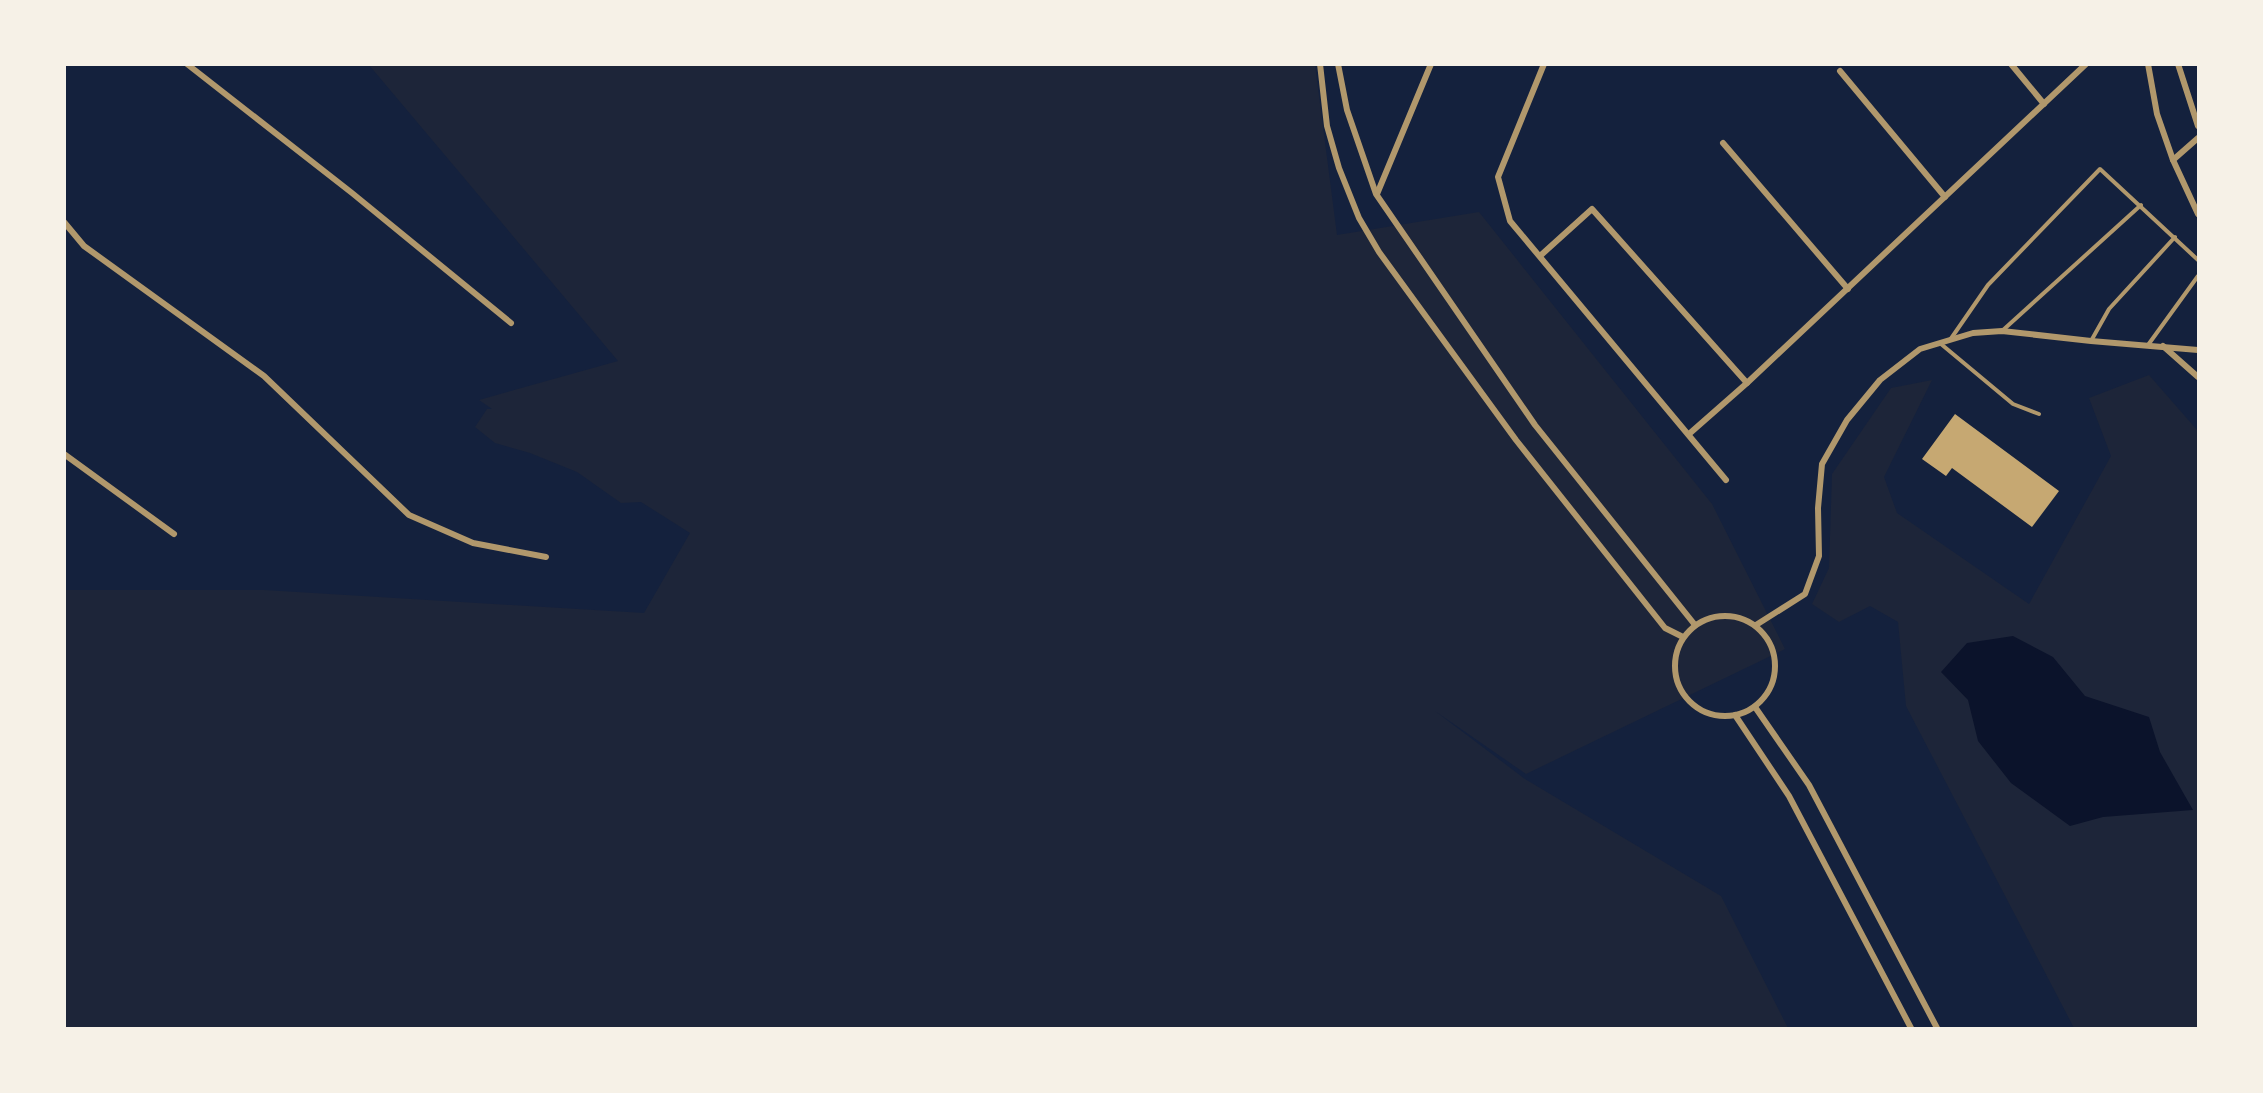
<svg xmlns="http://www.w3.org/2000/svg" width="2263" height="1093" viewBox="0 0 2263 1093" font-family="Commissioner,sans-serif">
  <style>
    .green { fill: #1d2539 }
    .water { fill: #0b132b }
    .building { fill: #c6a872 }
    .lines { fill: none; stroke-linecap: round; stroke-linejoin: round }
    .service { stroke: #b1986c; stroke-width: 4 }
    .minor { stroke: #b1986c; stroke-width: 6 }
  </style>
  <rect width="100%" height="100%" fill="#14213d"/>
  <g class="green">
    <polygon points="369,65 1315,65 1337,235 1479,212 1712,504 1785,649 1526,774 1435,711 1525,779 1721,896 1788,1028 65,1028 64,590 264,590 644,613 690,533 641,502 621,503 577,472 530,453 495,443 475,427 487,409 492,409 479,400 618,361"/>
    <polygon points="2149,375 2198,431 2198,1028 2074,1028 1906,706 1898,622 1870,606 1839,622 1812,604 1829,568 1832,474 1891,388 1932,380 1884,477 1897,513 2029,604 2111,456 2089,398"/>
  </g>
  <polygon class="water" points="2013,636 2053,657 2085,696 2149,717 2160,752 2193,810 2103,817 2070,826 2011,783 1978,741 1968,700 1941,672 1967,643"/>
  <polygon class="building" points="1955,414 2059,491 2032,527 1952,468 1946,476 1922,459"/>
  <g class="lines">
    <g class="service">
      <polyline points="2002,331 2141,205"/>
      <polyline points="1950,340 1988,285 2100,169 2198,260"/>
      <polyline points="2091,341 2109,309 2175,237"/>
      <polyline points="1941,344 2013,404 2039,414"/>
      <polyline points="2148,345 2198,276"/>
    </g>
    <g class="minor">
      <polyline points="187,64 352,193 511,323"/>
      <polyline points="1320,64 1327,126 1339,168 1359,218 1379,252 1516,440 1665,628 1683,637"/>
      <polyline points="1338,64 1347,110 1376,194 1535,425 1695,625"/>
      <polyline points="1544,64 1498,177 1510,221 1726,480"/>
      <polyline points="2011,64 2044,104"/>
      <polyline points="2148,64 2157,114 2173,160 2198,214"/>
      <polyline points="2178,64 2198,126"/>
      <polyline points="1840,71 1945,197"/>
      <polyline points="1723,143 1848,289"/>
      <polyline points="2173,160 2198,138"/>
      <polyline points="1377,194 1431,64"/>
      <polyline points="64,222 84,246 264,376 409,515 473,543 546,557"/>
      <polyline points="1540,256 1592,209 1747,383"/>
      <polyline points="2163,346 2198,377"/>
      <polyline points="1689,434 1747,383 2086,64"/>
      <polyline points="64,454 174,534"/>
      <circle cx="1725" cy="666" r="50"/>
      <polyline points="1756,625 1805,594 1819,556 1818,508 1822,464 1847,420 1880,380 1920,349 1973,333 2002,331 2091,341 2198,350"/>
      <polyline points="1755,707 1809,785 1937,1028"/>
      <polyline points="1735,715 1789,796 1911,1028"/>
    </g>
  </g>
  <rect width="2263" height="1093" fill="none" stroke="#f6f1e7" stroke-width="132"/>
</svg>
